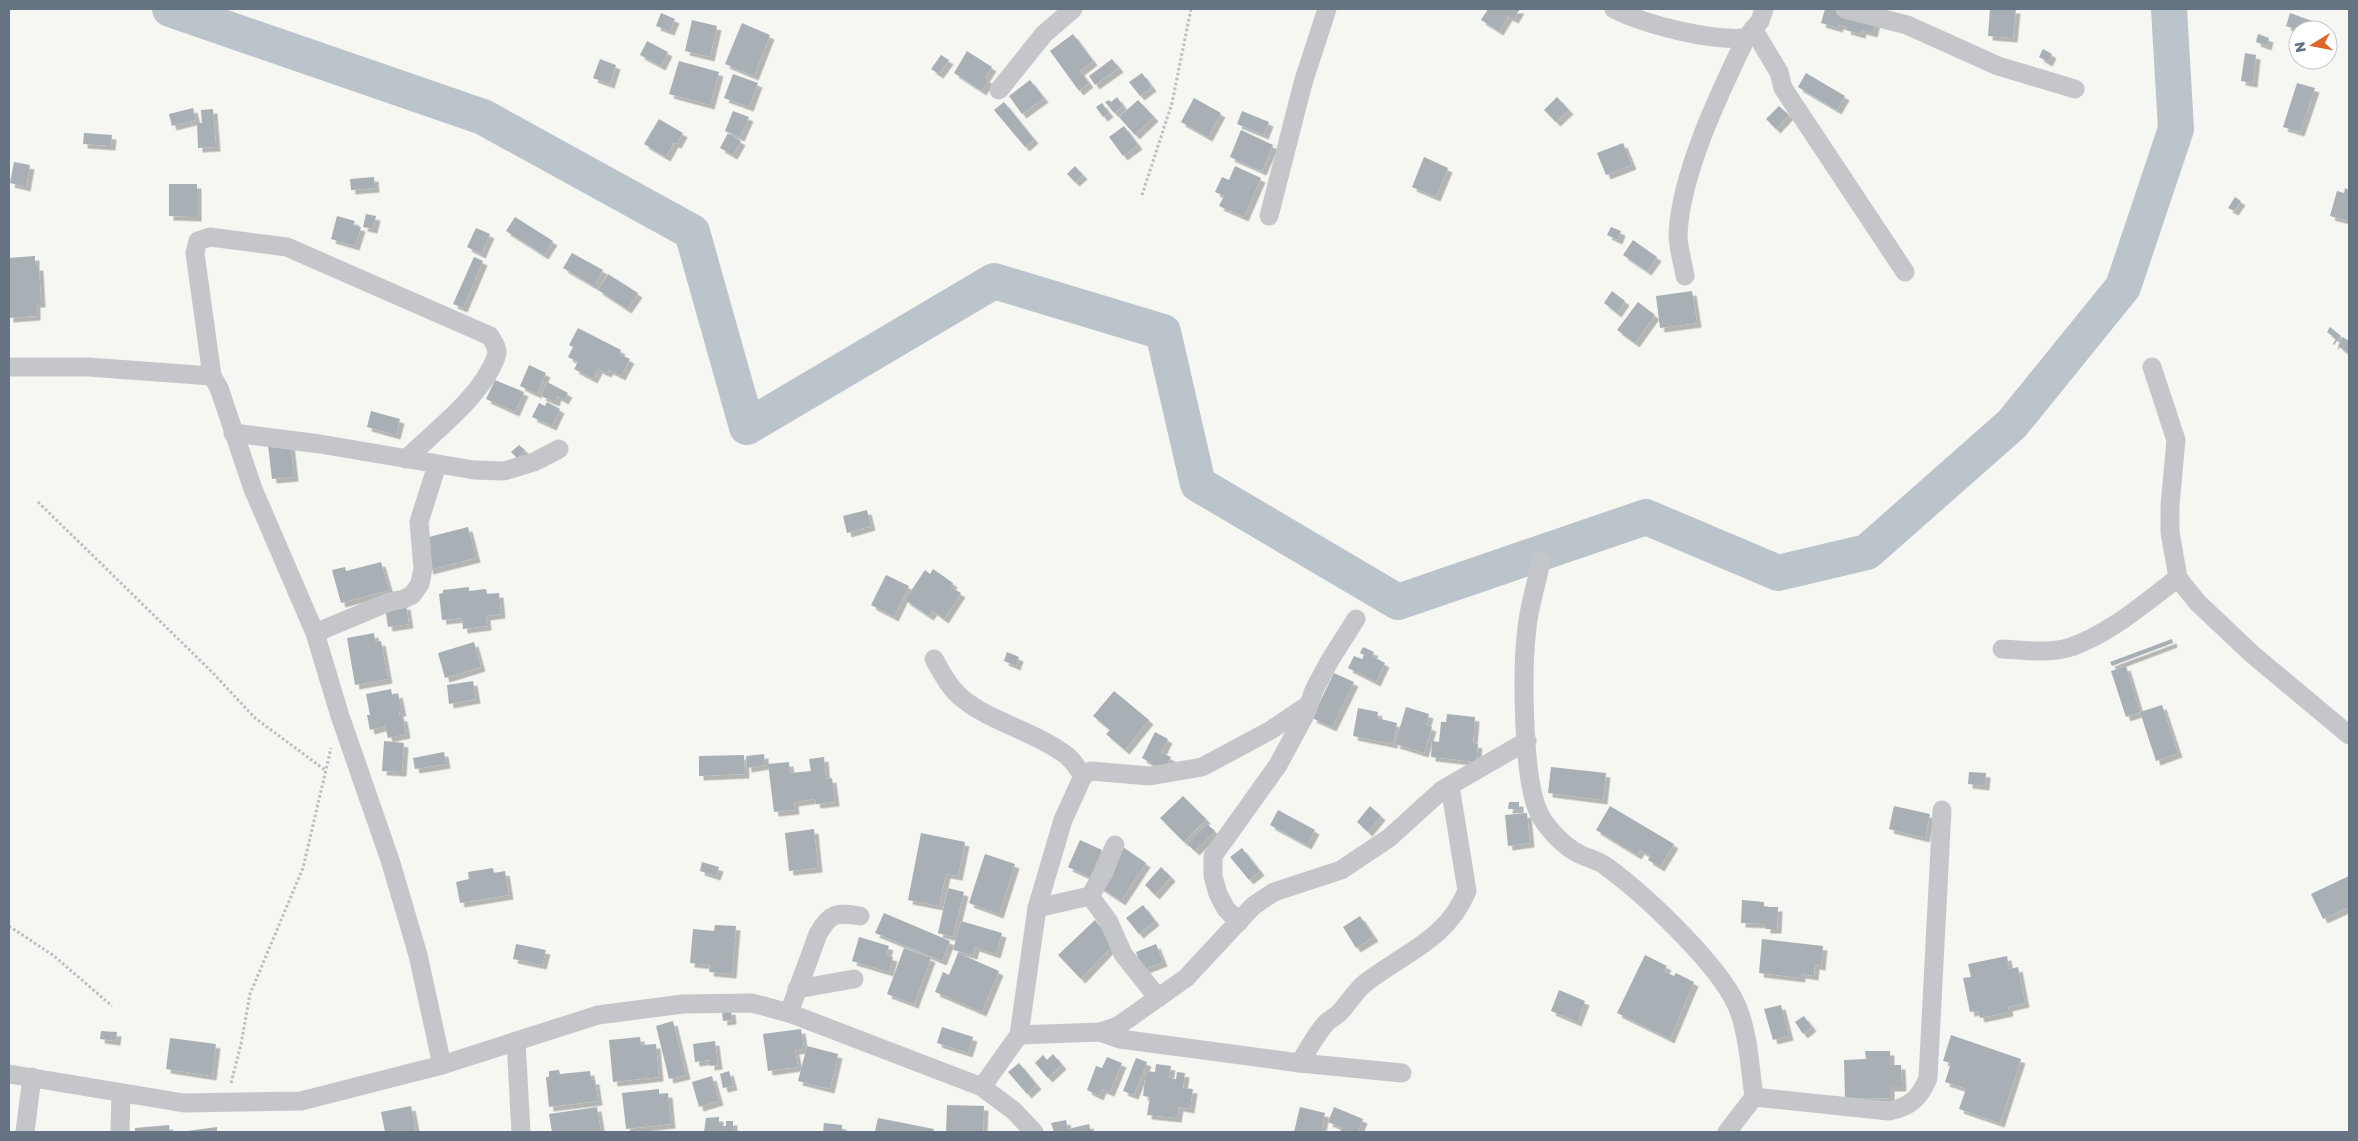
<svg xmlns="http://www.w3.org/2000/svg" width="2358" height="1141" viewBox="0 0 2358 1141" font-family="'Golos Text',sans-serif">
  <style>
    .lines { fill: none; stroke-linecap: round; stroke-linejoin: round }
    .river { stroke: #bbc4ca; stroke-width: 36 }
    .building { fill: #a8afb5; filter: url(#shadow) }
    .path { stroke: #bbbdbf; stroke-width: 3; stroke-dasharray: 2.5 2.5; stroke-linecap: butt }
    .minor { stroke: #c4c6ca; stroke-width: 19 }
  </style>
  <defs>
    <filter id="shadow"><feDropShadow dx="4.5" dy="4.5" stdDeviation="0" flood-color="#0004"/></filter>
  </defs>
  <rect width="100%" height="100%" fill="#f6f6f3"/>
  <g class="lines">
    <polyline class="river" points="170,9 483,117 692,232 747,427 994,281 1163,332 1198,484 1398,602 1646,517 1778,573 1867,552 2012,424 2123,287 2176,129 2169,9"/>
  </g>
  <g class="building">
    <polygon points="1488,9 1520,9 1514,19 1508,16 1499,31 1481,20"/>
    <polygon points="1825,9 1838,9 1876,21 1873,33 1862,30 1861,34 1846,30 1847,27 1839,25 1838,28 1821,23"/>
    <polygon points="1990,9 2016,9 2013,38 1988,36"/>
    <polygon points="661,13 675,19 670,31 656,26"/>
    <polygon points="2290,13 2312,21 2309,30 2298,30 2286,26"/>
    <polygon points="692,20 717,26 710,57 685,51"/>
    <polygon points="742,23 770,35 754,76 725,64"/>
    <polygon points="1073,34 1093,61 1080,71 1089,83 1079,91 1050,51"/>
    <polygon points="2258,34 2269,38 2267,46 2256,42"/>
    <polygon points="647,41 668,52 661,66 640,55"/>
    <polygon points="2043,49 2052,54 2048,62 2039,57"/>
    <polygon points="967,51 992,67 985,78 989,80 982,91 954,73"/>
    <polygon points="2245,53 2256,55 2253,83 2241,81"/>
    <polygon points="941,55 949,60 939,74 931,69"/>
    <polygon points="600,59 616,65 610,84 593,78"/>
    <polygon points="1112,59 1119,68 1095,85 1089,76"/>
    <polygon points="679,61 719,72 710,105 669,94"/>
    <polygon points="1142,73 1152,87 1140,96 1129,82"/>
    <polygon points="1806,73 1845,96 1837,110 1798,87"/>
    <polygon points="733,74 758,83 749,107 724,98"/>
    <polygon points="1030,80 1044,98 1022,114 1009,96"/>
    <polygon points="2297,83 2315,88 2300,132 2283,127"/>
    <polygon points="1117,97 1123,106 1114,113 1105,102 1109,100 1111,102"/>
    <polygon points="1557,97 1569,110 1556,122 1544,110"/>
    <polygon points="1194,98 1221,113 1208,137 1181,122"/>
    <polygon points="1138,100 1154,117 1135,135 1119,117"/>
    <polygon points="1004,102 1034,139 1025,147 994,110"/>
    <polygon points="1102,103 1109,113 1103,117 1096,107"/>
    <polygon points="1779,106 1789,115 1776,129 1766,119"/>
    <polygon points="193,108 196,120 172,126 169,114"/>
    <polygon points="213,109 216,147 198,148 197,123 202,123 201,110"/>
    <polygon points="733,111 749,117 740,137 725,131"/>
    <polygon points="1242,111 1269,122 1264,135 1237,124"/>
    <polygon points="659,119 683,133 677,144 674,143 666,157 644,144"/>
    <polygon points="1124,126 1138,145 1123,156 1109,137"/>
    <polygon points="1241,130 1273,145 1262,171 1230,157"/>
    <polygon points="84,133 112,135 111,146 83,144"/>
    <polygon points="728,133 741,141 733,155 720,148"/>
    <polygon points="1623,143 1632,165 1606,175 1597,153"/>
    <polygon points="1424,157 1448,168 1436,197 1412,187"/>
    <polygon points="14,162 30,165 26,187 10,183"/>
    <polygon points="1075,166 1083,175 1075,182 1067,174"/>
    <polygon points="1235,166 1261,178 1244,217 1219,206 1224,196 1215,192 1222,177 1229,180"/>
    <polygon points="374,177 375,188 351,190 350,179"/>
    <polygon points="169,184 197,184 197,217 169,216"/>
    <polygon points="2345,188 2349,190 2349,221 2330,216 2337,191 2344,193"/>
    <polygon points="2235,197 2241,201 2234,211 2228,208"/>
    <polygon points="366,214 376,216 373,229 363,227"/>
    <polygon points="337,216 355,221 353,225 361,227 355,246 331,239"/>
    <polygon points="515,217 553,241 544,255 506,231"/>
    <polygon points="1611,227 1621,231 1618,240 1607,235"/>
    <polygon points="476,228 490,234 481,254 467,247"/>
    <polygon points="1633,240 1657,257 1647,271 1623,255"/>
    <polygon points="572,253 603,270 594,286 563,268"/>
    <polygon points="35,256 35,266 39,266 41,303 36,303 36,316 9,318 9,258"/>
    <polygon points="474,257 483,261 463,308 453,304"/>
    <polygon points="608,274 638,293 627,309 598,290"/>
    <polygon points="1612,291 1625,301 1617,313 1604,303"/>
    <polygon points="1692,291 1697,323 1660,328 1656,296"/>
    <polygon points="1638,302 1655,315 1635,343 1617,330"/>
    <polygon points="2330,327 2341,336 2334,345 2333,344 2336,339 2327,332"/>
    <polygon points="578,328 621,350 619,354 630,359 621,376 609,370 607,373 598,369 593,379 574,369 578,362 568,357 573,347 569,345"/>
    <polygon points="2343,337 2349,341 2349,354 2338,346"/>
    <polygon points="529,365 546,373 537,394 520,386"/>
    <polygon points="495,380 524,392 515,412 486,399"/>
    <polygon points="547,382 568,393 564,400 557,396 555,402 541,396"/>
    <polygon points="547,402 560,409 552,426 532,417 539,403 545,406"/>
    <polygon points="371,411 400,419 396,435 367,427"/>
    <polygon points="290,442 294,477 272,479 268,445"/>
    <polygon points="519,445 525,450 517,458 511,452"/>
    <polygon points="867,510 871,526 847,533 843,516"/>
    <polygon points="468,527 476,558 429,570 421,539"/>
    <polygon points="381,562 389,590 341,603 332,570 345,567 346,571"/>
    <polygon points="933,569 953,583 951,587 961,593 944,619 933,611 929,616 905,600 925,570 930,574"/>
    <polygon points="886,575 909,586 894,617 871,605"/>
    <polygon points="469,587 469,591 486,589 487,594 499,593 501,614 486,616 487,626 463,629 462,618 442,620 439,594 443,593 443,590"/>
    <polygon points="406,605 409,624 388,627 385,607"/>
    <polygon points="374,633 375,642 381,641 388,679 355,685 347,638"/>
    <polygon points="2172,639 2173,643 2112,666 2110,662"/>
    <polygon points="474,642 481,667 445,678 438,653"/>
    <polygon points="1363,647 1374,652 1372,656 1385,663 1376,682 1348,668 1354,656 1362,659 1364,655 1360,653"/>
    <polygon points="1007,652 1019,657 1016,666 1004,661"/>
    <polygon points="2126,666 2140,712 2162,705 2178,753 2156,761 2140,712 2126,717 2111,671"/>
    <polygon points="1334,673 1354,682 1332,727 1312,718"/>
    <polygon points="473,681 476,699 449,704 447,685"/>
    <polygon points="391,689 392,695 398,693 402,712 399,712 400,717 403,717 406,734 388,738 385,726 370,730 367,715 370,715 366,694"/>
    <polygon points="1114,691 1149,720 1125,750 1106,734 1110,730 1093,716"/>
    <polygon points="1406,707 1429,714 1426,725 1432,727 1424,753 1395,744"/>
    <polygon points="1358,708 1378,712 1377,718 1397,723 1393,744 1353,736"/>
    <polygon points="1447,714 1475,717 1473,743 1478,744 1476,762 1431,757 1432,741 1439,742 1441,722 1446,722"/>
    <polygon points="1155,732 1168,739 1161,753 1171,757 1164,770 1142,758"/>
    <polygon points="384,741 404,743 402,772 382,771"/>
    <polygon points="444,752 446,764 415,769 413,758"/>
    <polygon points="764,754 765,765 747,768 746,756"/>
    <polygon points="744,755 745,774 699,776 699,756"/>
    <polygon points="824,757 826,779 832,778 835,802 816,804 815,799 794,802 795,810 774,812 768,764 789,762 790,773 811,771 809,759"/>
    <polygon points="1551,767 1606,773 1603,800 1548,793"/>
    <polygon points="1969,772 1986,773 1985,786 1968,784"/>
    <polygon points="1183,796 1206,819 1184,842 1160,818"/>
    <polygon points="1509,802 1519,802 1519,809 1508,809"/>
    <polygon points="1370,806 1381,816 1368,832 1357,822"/>
    <polygon points="1610,806 1674,844 1660,867 1648,860 1650,856 1640,850 1637,855 1596,830"/>
    <polygon points="1894,806 1930,814 1925,838 1889,829"/>
    <polygon points="1278,810 1315,830 1307,845 1270,825"/>
    <polygon points="1527,813 1530,843 1508,846 1505,815"/>
    <polygon points="1207,824 1215,831 1195,851 1187,844"/>
    <polygon points="814,829 818,868 789,871 785,833"/>
    <polygon points="921,833 965,842 958,876 946,874 939,906 908,900"/>
    <polygon points="1080,840 1102,850 1090,877 1068,867"/>
    <polygon points="1123,847 1146,863 1121,901 1098,886"/>
    <polygon points="1242,848 1260,871 1249,880 1230,857"/>
    <polygon points="985,854 1015,864 999,914 969,903"/>
    <polygon points="702,862 719,867 716,876 700,871"/>
    <polygon points="1161,867 1171,877 1155,895 1145,885"/>
    <polygon points="493,868 494,873 505,871 509,895 460,903 456,882 469,879 468,872"/>
    <polygon points="2349,876 2349,907 2323,919 2311,894"/>
    <polygon points="948,888 964,892 953,937 938,933"/>
    <polygon points="1742,900 1764,902 1764,907 1778,907 1777,929 1766,929 1766,924 1741,923"/>
    <polygon points="1143,905 1155,921 1139,934 1126,918"/>
    <polygon points="884,913 950,941 942,961 875,933"/>
    <polygon points="1360,916 1374,937 1356,948 1343,927"/>
    <polygon points="1095,920 1114,944 1081,979 1058,955"/>
    <polygon points="961,921 1002,933 996,954 975,947 973,955 953,950"/>
    <polygon points="715,925 736,926 732,974 709,972 710,965 690,963 693,929 714,931"/>
    <polygon points="859,937 889,946 886,955 893,957 889,972 852,961"/>
    <polygon points="1762,939 1823,946 1821,966 1815,965 1814,976 1801,974 1801,978 1759,973"/>
    <polygon points="516,944 546,950 542,965 513,959"/>
    <polygon points="1156,944 1163,962 1142,970 1136,952"/>
    <polygon points="904,948 931,958 914,1004 887,994"/>
    <polygon points="958,953 999,971 982,1012 935,992 943,972 949,975"/>
    <polygon points="1645,955 1667,966 1664,971 1674,976 1676,973 1694,982 1670,1039 1617,1013"/>
    <polygon points="2007,956 2009,969 2018,967 2025,1003 2008,1007 2009,1012 1980,1018 1978,1011 1970,1012 1963,978 1971,977 1968,964"/>
    <polygon points="1559,990 1585,1001 1577,1022 1551,1011"/>
    <polygon points="1781,1005 1789,1036 1773,1040 1764,1009"/>
    <polygon points="731,1010 732,1020 723,1021 722,1011"/>
    <polygon points="1804,1016 1812,1027 1803,1034 1795,1022"/>
    <polygon points="673,1021 686,1075 669,1079 656,1026"/>
    <polygon points="942,1027 973,1037 968,1053 937,1043"/>
    <polygon points="801,1029 804,1049 795,1050 798,1067 768,1071 763,1034"/>
    <polygon points="101,1031 117,1032 116,1041 100,1039"/>
    <polygon points="1951,1035 2021,1059 2000,1123 1959,1109 1966,1089 1945,1082 1951,1063 1943,1061"/>
    <polygon points="640,1037 641,1045 656,1044 659,1077 613,1082 609,1040"/>
    <polygon points="170,1038 216,1044 212,1076 166,1069"/>
    <polygon points="715,1041 718,1065 710,1066 710,1060 695,1062 693,1044"/>
    <polygon points="807,1046 838,1054 830,1089 798,1081"/>
    <polygon points="1865,1051 1890,1051 1890,1065 1901,1065 1902,1087 1890,1087 1890,1098 1845,1099 1844,1060 1866,1059"/>
    <polygon points="1053,1054 1062,1065 1048,1078 1035,1063 1043,1055 1047,1060"/>
    <polygon points="1107,1057 1122,1063 1110,1092 1102,1089 1099,1096 1087,1090 1096,1066 1102,1068"/>
    <polygon points="1136,1058 1147,1062 1134,1095 1123,1091"/>
    <polygon points="1019,1063 1037,1085 1027,1094 1008,1072"/>
    <polygon points="1156,1064 1171,1066 1169,1078 1176,1079 1177,1072 1185,1073 1183,1088 1193,1089 1190,1109 1179,1107 1177,1118 1147,1115 1150,1097 1143,1096 1146,1071 1155,1072"/>
    <polygon points="559,1070 560,1074 590,1071 591,1080 595,1080 598,1101 549,1107 546,1077 549,1077 549,1071"/>
    <polygon points="729,1071 733,1086 723,1088 720,1074"/>
    <polygon points="712,1076 719,1101 699,1107 692,1082"/>
    <polygon points="659,1089 659,1094 668,1093 671,1124 626,1129 622,1093"/>
    <polygon points="947,1105 984,1106 983,1132 946,1132"/>
    <polygon points="411,1106 416,1132 385,1132 381,1112"/>
    <polygon points="597,1107 601,1132 552,1132 549,1114"/>
    <polygon points="1300,1107 1325,1113 1321,1132 1294,1132"/>
    <polygon points="1334,1107 1363,1119 1358,1132 1340,1132 1342,1128 1328,1122"/>
    <polygon points="719,1117 719,1126 726,1126 726,1121 733,1121 733,1132 704,1132 706,1118"/>
    <polygon points="878,1118 934,1129 933,1132 875,1132"/>
    <polygon points="1066,1120 1068,1129 1089,1124 1091,1132 1054,1132 1051,1123"/>
    <polygon points="824,1123 842,1125 842,1132 823,1132"/>
    <polygon points="169,1125 170,1132 135,1132 135,1128"/>
    <polygon points="217,1127 217,1132 187,1132 187,1131"/>
  </g>
  <g class="lines">
    <g class="path">
      <polyline points="1142,195 1172,103 1191,9"/>
      <polyline points="38,502 212,672 255,718 325,770"/>
      <polyline points="9,926 54,956 112,1006"/>
      <polyline points="231,1083 241,1044 250,994 303,868 331,748"/>
    </g>
    <g class="minor">
      <path d="M1614 9C1646 25 1710 41 1746 38L1760 21 1764 9"/>
      <polyline points="1845,9 1907,25 1998,66 2075,89"/>
      <polyline points="1753,29 1779,72 1783,88 1905,272"/>
      <polyline points="999,90 1044,34 1073,9"/>
      <polyline points="1269,216 1303,83 1327,9"/>
      <path d="M1685 276C1683 263 1678 248 1678 234 1681 173 1719 94 1746 38"/>
      <polyline points="9,367 88,367 212,376 219,388 253,489 315,633 340,716 390,860 418,955 442,1065"/>
      <polyline points="2152,367 2176,440 2170,505 2170,532 2178,578 2197,602 2252,654 2349,735"/>
      <path d="M212 376 195 253 198 241 210 237 287 247 490 336C494 343 499 349 496 357 482 396 435 431 406 459"/>
      <polyline points="233,433 320,444 474,470 504,471 534,462 559,449"/>
      <path d="M1541 561C1537 583 1529 606 1527 628 1522 668 1522 782 1540 815 1547 828 1561 843 1574 851 1584 858 1597 859 1607 867 1645 895 1727 971 1740 1014 1749 1040 1750 1070 1754 1097L1727 1132"/>
      <polyline points="315,633 389,602 404,599 412,595 420,584 423,568 419,522 437,465"/>
      <path d="M2002 649C2024 650 2049 654 2071 647 2111 633 2144 603 2178 578"/>
      <path d="M934 659C942 673 950 689 963 699 991 722 1036 732 1066 755 1073 760 1078 769 1083 776"/>
      <polyline points="1090,896 1109,922 1123,954 1158,998"/>
      <polyline points="1037,908 1090,896 1103,874 1115,845"/>
      <polyline points="1239,922 1226,909 1218,894 1213,876 1213,856 1278,765 1306,713 1314,690 1330,660 1356,619"/>
      <polyline points="797,989 854,979"/>
      <path d="M789 1013 818 934C830 913 836 912 860 916"/>
      <polyline points="1100,1032 1120,1039 1300,1063 1402,1073"/>
      <polyline points="1019,1035 1100,1032 1118,1026 1186,978 1253,906 1274,892 1341,870 1389,838 1442,790 1527,741"/>
      <polyline points="516,1041 521,1132"/>
      <path d="M1300 1063C1308 1049 1316 1034 1327 1022 1332 1018 1338 1015 1342 1010 1350 1001 1355 992 1364 984 1403 953 1446 941 1467 891L1450 786"/>
      <polyline points="9,1074 184,1103 301,1101 442,1065 598,1015 683,1004 752,1003 789,1013 982,1087 1013,1110 1034,1132"/>
      <polyline points="982,1087 1019,1035 1037,908 1063,820 1083,776 1091,771 1150,776 1202,767 1271,730 1308,705"/>
      <path d="M1754 1097 1889 1111C1910 1107 1920 1098 1928 1078L1942 810"/>
      <polyline points="25,1132 32,1077"/>
      <polyline points="120,1132 121,1094"/>
    </g>
  </g>
  <rect width="2358" height="1141" fill="none" stroke="#667383" stroke-width="20"/>
  <g transform="translate(2313 45) rotate(260)"><circle r="24" fill="#ffffff" stroke="#c2c7cd"/>
  <path d="M0-4L9 19L0 12L-9 19Z" fill="#df662a"/>
  <text y="-8" font-size="14" font-weight="bold" text-anchor="middle" fill="#667383">N</text>
  </g>
</svg>
